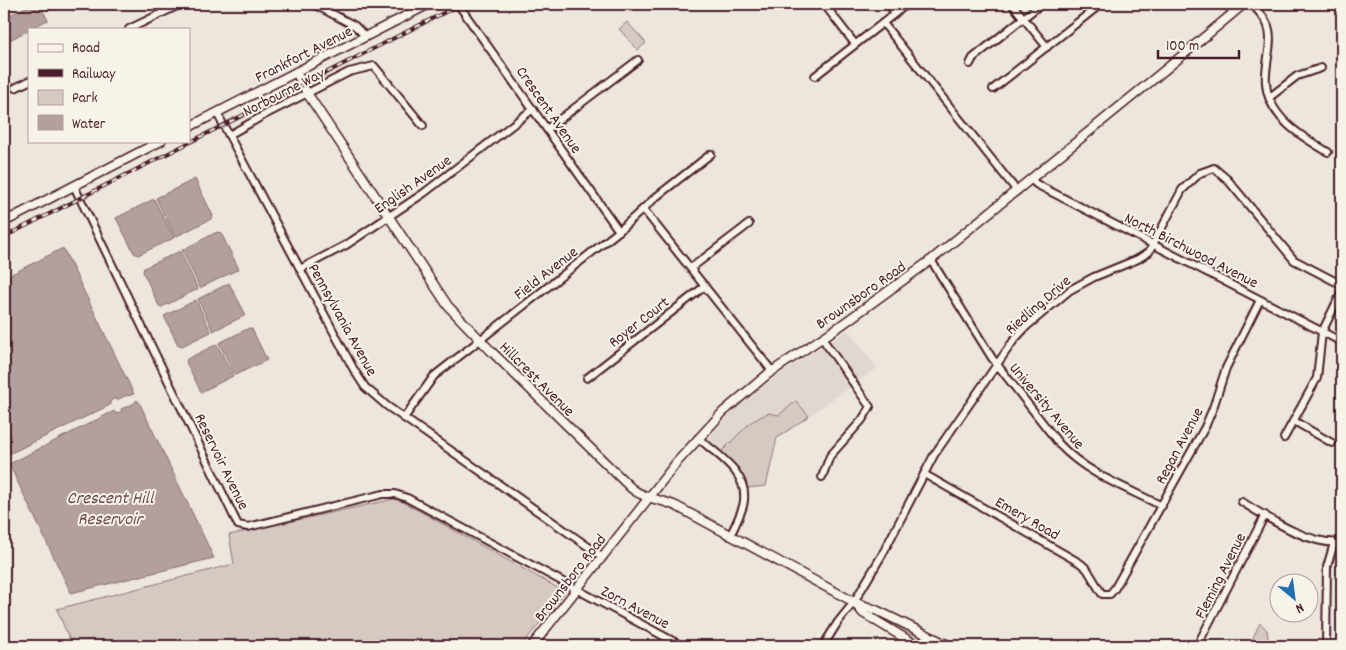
<svg xmlns="http://www.w3.org/2000/svg" width="1346" height="650" viewBox="0 0 1346 650" font-family="Dekko,sans-serif">
  <style>
    .built { fill: #e0d7d0 }
    .green { fill: #d5c9c2; stroke: #907476 }
    .water { fill: #b39f9d; stroke: #896c6f }
    .lines { fill: none; stroke-linecap: round; stroke-linejoin: round }
    .minor-casing { stroke: #4a1f2b; stroke-width: 10 }
    .major-casing { stroke: #4a1f2b; stroke-width: 11 }
    .minor { stroke: #f7f3e8; stroke-width: 6 }
    .major { stroke: #f7f3e8; stroke-width: 8 }
    .rail-casing { stroke: #4a1f2b; stroke-width: 4 }
    .rail { stroke: #f7f3e8; stroke-width: 2; stroke-dasharray: 5.5; stroke-linecap: butt }
    .labels { text-anchor: middle; stroke-width: 4; stroke-linejoin: round; paint-order: stroke }
    .street-label { font-size: 16px; fill: #4a1f2b; stroke: #f7f3e8 }
    .water-label { font-size: 18px; font-style: italic; fill: #6f4c53; stroke: #f7f3e8 }
  </style>
  <rect width="100%" height="100%" fill="#ece6dd"/>
  <filter id="ink" filterUnits="userSpaceOnUse"><feTurbulence type="fractalNoise" baseFrequency=".02" numOctaves="2"/><feDisplacementMap in="SourceGraphic" scale="10" xChannelSelector="R" yChannelSelector="G"/><feConvolveMatrix kernelMatrix="1 2 1 2 8 2 1 2 1" color-interpolation-filters="sRGB"/></filter>
  <g filter="url(#ink)">
    <polygon class="built" points="848,330 877,368 809,416 796,402 779,415 768,413 751,422 719,454 705,441 734,410 775,377"/>
    <g class="green">
      <polygon points="627,22 646,43 638,50 619,29"/>
      <polygon points="796,401 809,416 777,438 766,486 748,488 739,468 719,454 751,422 768,413 779,415"/>
      <polygon points="394,499 403,502 565,592 521,646 72,646 57,609 234,564 229,535"/>
      <polygon points="864,608 932,641 930,646 924,646 865,612"/>
      <polygon points="1260,623 1267,630 1268,638 1262,646 1249,646"/>
    </g>
    <g class="water">
      <polygon points="32,4 39,4 48,20 29,29 29,30 4,43 4,18"/>
      <polygon points="195,179 213,216 211,219 175,237 156,198"/>
      <polygon points="154,199 174,238 138,255 134,253 116,218"/>
      <polygon points="217,232 221,233 239,269 200,288 182,250"/>
      <polygon points="63,248 134,394 128,396 127,395 117,400 116,398 110,401 110,405 5,456 4,278"/>
      <polygon points="180,251 198,289 160,308 143,272 144,268"/>
      <polygon points="229,283 245,313 244,316 213,331 198,299"/>
      <polygon points="196,300 211,332 182,346 178,345 164,316"/>
      <polygon points="249,328 252,329 267,360 235,375 219,343"/>
      <polygon points="217,344 233,376 201,392 186,362 187,359"/>
      <polygon points="137,400 139,402 214,558 71,593 9,464 114,411 116,414 122,411 121,409 133,404"/>
    </g>
    <g class="lines">
      <defs>
        <g id="minor">
          <polyline points="314,4 355,26 365,36"/>
          <polyline points="458,4 619,231"/>
          <polyline points="824,4 855,44"/>
          <polyline points="888,4 895,13"/>
          <polyline points="1012,4 1047,47"/>
          <polyline points="1225,4 1234,12"/>
          <path d="M1252 4C1258 11 1265 17 1268 26 1274 42 1264 66 1266 83 1268 117 1302 137 1328 152"/>
          <polyline points="162,12 164,7 169,4"/>
          <polyline points="883,23 1017,191"/>
          <polyline points="129,29 181,4"/>
          <polyline points="970,64 973,58 1041,4"/>
          <polyline points="815,76 907,4"/>
          <polyline points="15,88 29,81"/>
          <polyline points="993,89 1101,4"/>
          <polyline points="1270,97 1297,76 1321,68"/>
          <polyline points="217,113 354,370 365,387 387,406 603,557"/>
          <polyline points="547,129 638,60"/>
          <polyline points="229,135 268,113 349,72 374,66 423,126"/>
          <polyline points="1031,179 1036,184 1342,342"/>
          <polyline points="74,186 238,525 248,527 383,494 395,494 407,498 682,646"/>
          <polyline points="644,210 772,371"/>
          <path d="M931 260 992 358 1060 445C1087 474 1127 488 1162 506"/>
          <polyline points="691,268 749,224"/>
          <polyline points="300,269 346,245 424,193 533,109"/>
          <polyline points="587,378 705,286"/>
          <polyline points="404,418 434,376 619,231 656,197 711,154"/>
          <polyline points="1294,421 1332,443"/>
          <path d="M698 438C719 456 751 474 743 506 740 516 735 526 730 536"/>
          <polyline points="1284,438 1317,378 1322,332 1342,291"/>
          <polyline points="924,474 1080,563 1087,569 1102,594 1110,594 1115,588 1205,427 1213,408 1226,368 1260,300"/>
          <polyline points="822,477 830,456 862,420 870,407 822,338"/>
          <path d="M1242 502C1268 518 1312 547 1342 542"/>
          <polyline points="823,646 838,622 854,602 882,555 934,455 1014,340 1026,327 1070,290 1094,277 1138,259 1149,252 1182,190 1200,173 1214,168 1227,179 1294,260 1342,285"/>
          <polyline points="1197,646 1265,515"/>
          <polyline points="1326,646 1327,567 1334,543"/>
        </g>
        <g id="major">
          <path d="M296 72 307 93 448 306 491 351 631 488C644 499 661 499 676 506L854 602 876 610 950 646"/>
          <polyline points="189,127 429,4"/>
          <polyline points="4,222 161,141"/>
          <polyline points="855,603 863,613 918,646"/>
          <polyline points="532,646 677,462 723,412 768,374 840,326 931,260 1166,69 1244,4"/>
        </g>
      </defs>
      <use href="#minor" class="minor-casing"/>
      <use href="#major" class="major-casing"/>
      <use href="#minor" class="minor"/>
      <use href="#major" class="major"/>
      <defs>
        <polyline id="rail" points="4,237 461,4"/>
      </defs>
      <use href="#rail" class="rail-casing"/>
      <use href="#rail" class="rail"/>
    </g>
  </g>
  <g class="labels">
    <g class="street-label">
      <text transform="translate(303 53) rotate(-27)" y="6">Frankfort Avenue</text>
      <text transform="translate(283 91) rotate(-27)" y="6">Norbourne Way</text>
      <text transform="translate(550 109) rotate(55)" y="6">Crescent Avenue</text>
      <text transform="translate(412 183) rotate(-35)" y="6">English Avenue</text>
      <text transform="translate(1192 249) rotate(27)" y="6">North Birchwood Avenue</text>
      <text transform="translate(545 272) rotate(-38)" y="6">Field Avenue</text>
      <text transform="translate(860 294) rotate(-35)" y="6">Brownsboro Road</text>
      <text transform="translate(1037 304) rotate(-41)" y="6">Riedling Drive</text>
      <text transform="translate(344 319) rotate(61)" y="6">Pennsylvania Avenue</text>
      <text transform="translate(638 321) rotate(-38)" y="6">Royer Court</text>
      <text transform="translate(538 378) rotate(45)" y="6">Hillcrest Avenue</text>
      <text transform="translate(1048 405) rotate(50)" y="6">University Avenue</text>
      <text transform="translate(1178 445) rotate(-62)" y="6">Regan Avenue</text>
      <text transform="translate(223 461) rotate(64)" y="6">Reservoir Avenue</text>
      <text transform="translate(1028 517) rotate(30)" y="6">Emery Road</text>
      <text transform="translate(1219 575) rotate(-63)" y="6">Fleming Avenue</text>
      <text transform="translate(569 577) rotate(-52)" y="6">Brownsboro Road</text>
      <text transform="translate(636 606) rotate(28)" y="6">Zorn Avenue</text>
    </g>
    <g class="water-label">
      <text x="110" y="503">Crescent Hill<tspan x="110" dy="21">Reservoir</tspan></text>
    </g>
  </g>
  <rect width="1346" height="650" fill="none" stroke="#f7f3e8" stroke-width="20"/>
  <rect x="10" y="10" width="1326" height="630" fill="none" stroke="#4a1f2b" stroke-width="2" filter="url(#ink)"/>
  <rect x="28" y="28" width="162" height="115" fill="#f7f3e8" stroke="#b29e9c"/>
  <rect x="38" y="44" width="25" height="8" fill="#f7f3e8" stroke="#b29e9c"/>
  <text x="72" y="52" font-size="15" fill="#4a1f2b">Road</text>
  <rect x="38" y="69" width="25" height="8" fill="#4a1f2b" stroke="#b29e9c"/>
  <text x="72" y="78" font-size="15" fill="#4a1f2b">Railway</text>
  <rect x="38" y="90" width="25" height="15" fill="#d5c9c2" stroke="#b29e9c"/>
  <text x="72" y="102" font-size="15" fill="#4a1f2b">Park</text>
  <rect x="38" y="115" width="25" height="15" fill="#b39f9d" stroke="#b29e9c"/>
  <text x="72" y="128" font-size="15" fill="#4a1f2b">Water</text>
  <g transform="translate(1294 598) rotate(151)"><circle r="24" fill="#f7f3e8" stroke="#b29e9c"/>
  <path d="M0-4L9 19L0 12L-9 19Z" fill="#1f6fb2"/>
  <text y="-8" font-size="14" font-weight="bold" text-anchor="middle" fill="#4a1f2b">N</text>
  </g>
  <path d="M1158 50v8h81v-8" fill="none" stroke="#4a1f2b" stroke-width="2.5"/>
  <text x="1166" y="50" font-size="15" fill="#4a1f2b" stroke="#f7f3e8" stroke-width="4" paint-order="stroke">100 m</text>
</svg>
